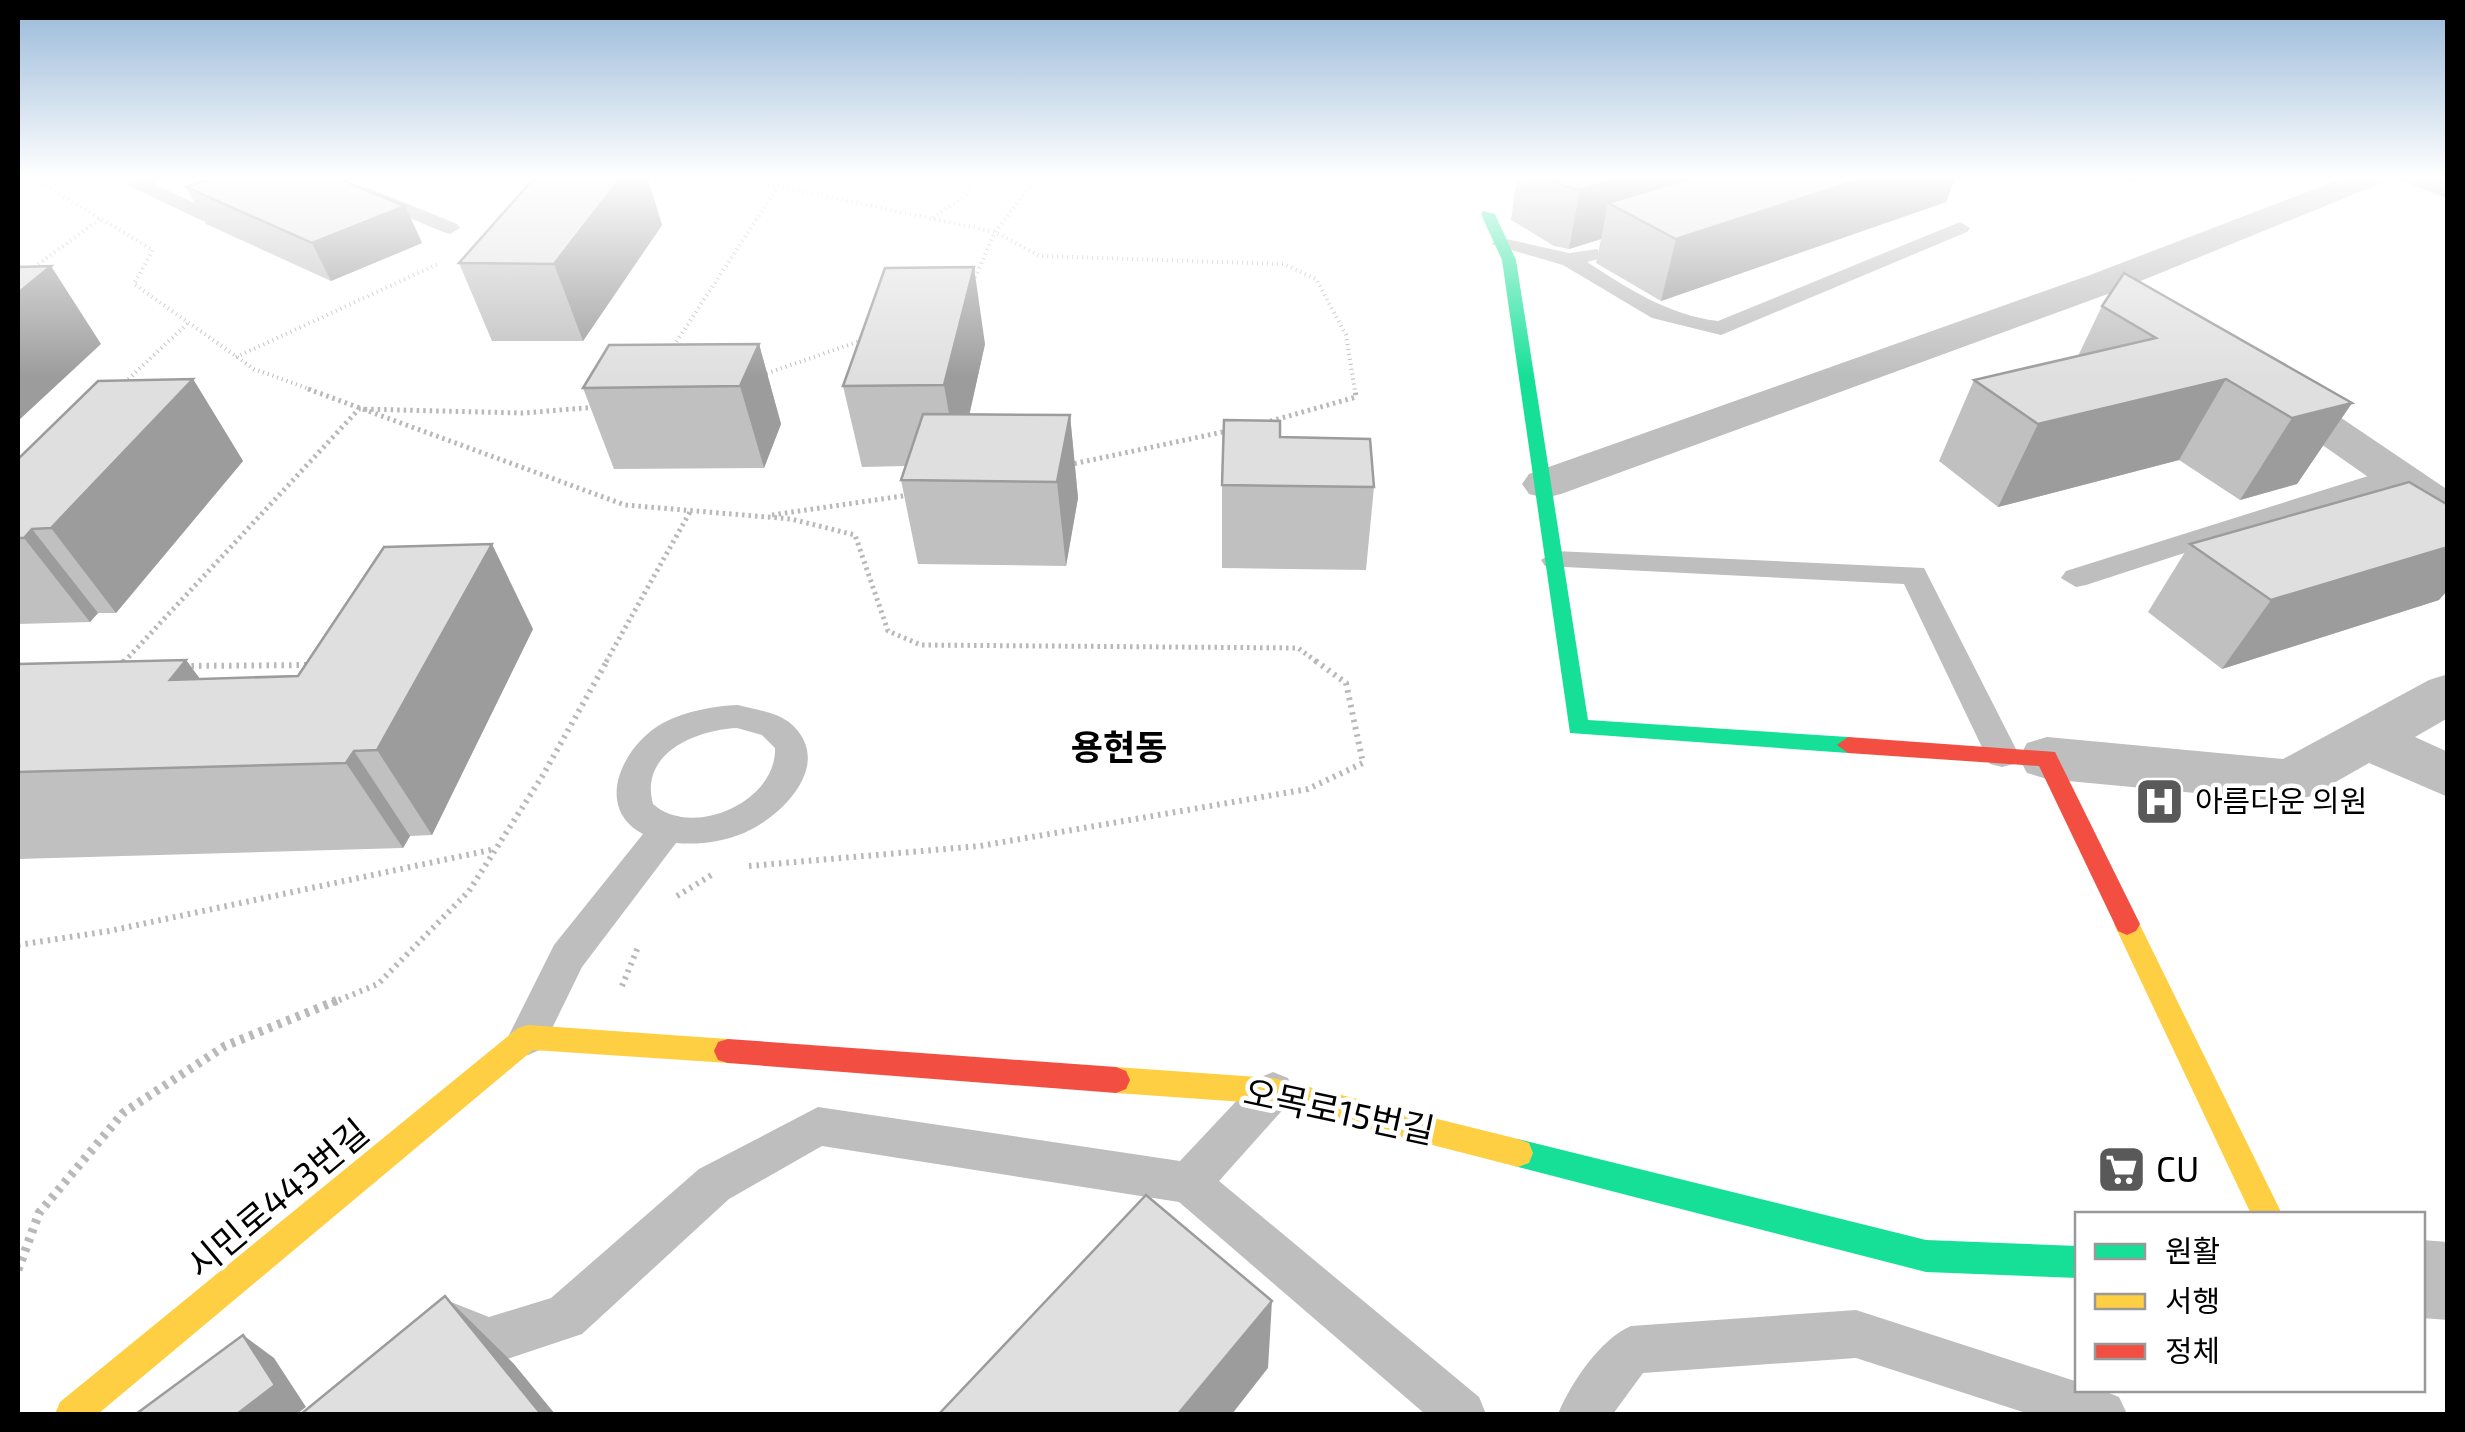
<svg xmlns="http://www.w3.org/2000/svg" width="2465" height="1432" viewBox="0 0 2465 1432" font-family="'Exo 2','Noto Sans KR',sans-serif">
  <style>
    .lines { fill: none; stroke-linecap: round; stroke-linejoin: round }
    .path-far3 { stroke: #b9b9b9; stroke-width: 4; stroke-dasharray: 1 4; stroke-linecap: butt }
    .path-far2 { stroke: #b9b9b9; stroke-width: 5; stroke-dasharray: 2.5 4; stroke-linecap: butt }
    .path-far1 { stroke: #b9b9b9; stroke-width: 6; stroke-dasharray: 2.5 5; stroke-linecap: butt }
    .path { stroke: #b9b9b9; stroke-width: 9; stroke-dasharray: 4 6; stroke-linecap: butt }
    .lane { fill: #bebebe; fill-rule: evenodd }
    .street { fill: #bebebe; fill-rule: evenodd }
    .fast { fill: #16e098; fill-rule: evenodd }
    .slow { fill: #ffcf43; fill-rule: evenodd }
    .jam { fill: #f24e42; fill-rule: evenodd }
    .wall { fill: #c0c0c0 }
    .shaded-wall { fill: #9c9c9c }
    .building { fill: #dfdfdf; stroke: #9c9c9c; stroke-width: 2.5 }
    .labels { text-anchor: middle; stroke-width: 9; stroke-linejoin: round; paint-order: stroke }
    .poi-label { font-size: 30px; fill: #000; stroke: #fff; text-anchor: start }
    .quarter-label { font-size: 35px; font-weight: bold; fill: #000; stroke: #fff }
    .near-street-label { font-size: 35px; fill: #000; stroke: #fff }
    .near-poi-label { font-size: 35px; fill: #000; stroke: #fff; text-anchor: start }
  </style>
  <rect width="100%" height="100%" fill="#fff"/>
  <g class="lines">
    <g class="path-far3">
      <polyline points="29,176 153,250 134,284 254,369 315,391"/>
      <polyline points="729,176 995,232 1040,256 1284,264 1316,279 1346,335 1355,391"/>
      <polyline points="933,218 966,195 975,176"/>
      <polyline points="18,279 100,219"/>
      <polyline points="973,282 995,232 1038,176"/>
      <polyline points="671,350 777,188"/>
      <polyline points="236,357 440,263"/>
      <polyline points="762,375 863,340"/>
      <polyline points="121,386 188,323"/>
    </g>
    <g class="path-far2">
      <polyline points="308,389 625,505 791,519 855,535 888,631 921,645 1298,648 1317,662"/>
      <polyline points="1264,423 1356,397 1355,389"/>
      <polyline points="1068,465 1232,430"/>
      <polyline points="772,515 909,495"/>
      <polyline points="124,662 359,409 523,413 598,407"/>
      <polyline points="606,662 691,510"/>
    </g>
    <g class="path-far1">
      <polyline points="184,666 311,665"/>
      <polyline points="118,668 126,659"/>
      <polyline points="749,866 980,846 1308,789 1363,763 1346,683 1313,659"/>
      <polyline points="677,896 713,874"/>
      <polyline points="18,945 109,931 495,849"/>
      <polyline points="622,986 638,947"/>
      <polyline points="332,1003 378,984 469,891 543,775 608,659"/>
    </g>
    <polyline class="path" points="18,1270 39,1213 123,1113 225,1046 338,1000"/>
    <g class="lane">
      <polygon points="134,176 165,176 153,183 204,208 295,176 324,176 203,221 129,186 126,182"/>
      <polygon points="2124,176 2145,176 2133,183"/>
      <polygon points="367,187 457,224 460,228 450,234 443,232 360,197 360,189"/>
      <path d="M1960 222 1970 228 1967 232 1721 335 1652 318 1563 265 1491 244 1502 238 1569 253 1598 249V259L1587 262C1629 289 1668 315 1718 321Z"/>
      <polygon points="2400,466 2413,474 2409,480 2086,585 2076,587 2061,578 2066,571"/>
      <polygon points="1555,551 1924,568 2019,755 2014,764 2002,767 1990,764 1904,584 1545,566 1541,560"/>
      <path d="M738 705C753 709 776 712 789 722 836 761 785 815 744 833 722 842 699 845 676 843L582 967 542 1049 528 1055 514 1049 508 1037 554 945 643 834C592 807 624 744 663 723 686 711 713 706 738 705ZM737 728 762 735 775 748C777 802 692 839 653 804 639 753 696 730 737 728Z"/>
      <polygon points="1273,1072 1288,1078 1294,1091 1288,1104 1219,1181 1479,1397 1486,1414 1425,1414 1179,1202 822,1146 729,1199 582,1334 489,1365 434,1343 427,1326 434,1309 451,1302 489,1317 551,1298 699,1169 818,1107 1180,1161 1258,1078"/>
      <path d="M1856 1310 2078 1382V1390H2102L2119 1397 2127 1414H2029L1856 1358 1643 1373 1613 1414H1558C1571 1383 1600 1339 1631 1326Z"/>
    </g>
    <g class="street">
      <polygon points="2349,176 2442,176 2448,178 2448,199 2394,178 2116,291 1561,494 1545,498 1529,494 1522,484 1529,474 2090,275"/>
      <polygon points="2273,378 2288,382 2448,490 2448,525 2431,521 2258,400 2252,391 2258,382"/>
      <polygon points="2448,674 2448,718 2415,737 2448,752 2448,797 2369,763 2311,796 2291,802 2047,779 2027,773 2019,758 2027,743 2047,737 2283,759 2429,680"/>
      <polygon points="2422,1240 2448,1242 2448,1320 2422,1318"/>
    </g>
    <g class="fast">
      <polygon points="1483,211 1495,214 1516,260 1588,720 1848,737 1856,739 1859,745 1856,751 1848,753 1570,733 1502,260 1481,214"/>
      <polygon points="1518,1139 1926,1240 2078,1246 2078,1278 1926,1272 1518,1167 1507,1163 1503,1153 1507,1143"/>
    </g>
    <g class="slow">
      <polygon points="2127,913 2136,917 2282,1214 2251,1214 2114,924 2118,917"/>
      <polygon points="528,1025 728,1039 738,1042 742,1051 738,1060 728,1063 533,1050 98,1414 55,1414 60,1402 518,1028"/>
      <polygon points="1116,1067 1273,1078 1518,1139 1529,1143 1533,1153 1529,1163 1518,1167 1273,1104 1116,1093 1106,1089 1102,1080 1106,1071"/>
    </g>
    <g class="jam">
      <polygon points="1848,737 2055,752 2140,924 2136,931 2127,935 2118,931 2039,766 1848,753 1837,745"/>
      <polygon points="728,1039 1116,1067 1126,1071 1130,1080 1126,1089 1116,1093 728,1063 718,1060 714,1051 718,1042"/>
    </g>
  </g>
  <g class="wall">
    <polygon points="536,176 647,176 662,225 583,341 492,341 459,263"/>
    <polygon points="1517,176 1956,176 1946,202 1661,301 1596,263 1601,239 1569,249 1554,246 1511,220"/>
    <polygon points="186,187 405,206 422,243 331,281 206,224"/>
    <polygon points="2102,306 2352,403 2297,484 2240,500 2179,460 1998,507 1939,461 1974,380 2078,356"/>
    <polygon points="759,344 781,424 764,468 614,469 583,388"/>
    <polygon points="985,344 969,415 1070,415 1078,498 1066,566 918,564 901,480 906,466 862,467 843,386"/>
    <polygon points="193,379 243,461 116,613 98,613 90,622 18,624 18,459"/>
    <polygon points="1280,437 1374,487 1366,570 1222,568 1222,485"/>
    <polygon points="2190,544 2439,600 2222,669 2148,612"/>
    <polygon points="533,629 432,835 410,836 403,848 18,859 18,666 186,660 200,679 298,676"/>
  </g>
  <g class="shaded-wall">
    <polygon points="622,176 647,176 662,225 583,341 554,264"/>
    <polygon points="1627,176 1808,176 1608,203 1601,239 1569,249 1580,190"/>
    <polygon points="1870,176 1956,176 1946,202 1661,301 1676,239"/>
    <polygon points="405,206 422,243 331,281 312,243"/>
    <polygon points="51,266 101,344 18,421 18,293"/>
    <polygon points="974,267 985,344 958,466 944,385"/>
    <polygon points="759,344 781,424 764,468 740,386"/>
    <polygon points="193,379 243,461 116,613 51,528"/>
    <polygon points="2226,379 2179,460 1998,507 2038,424"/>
    <polygon points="2352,403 2297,484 2240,500 2292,418"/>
    <polygon points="1070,415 1078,498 1066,566 1057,482"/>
    <polygon points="32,529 98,613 90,622 24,538"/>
    <polygon points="492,544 533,629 432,835 377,750"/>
    <polygon points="2448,547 2448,590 2439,600 2222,669 2271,600"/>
    <polygon points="186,660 249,745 170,680"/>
    <polygon points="354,751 410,836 403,848 346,763"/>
    <polygon points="445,1296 514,1364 555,1414 541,1414"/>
    <polygon points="1272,1301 1268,1368 1232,1414 1178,1414"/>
    <polygon points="243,1335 274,1358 306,1407 297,1414 237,1414"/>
  </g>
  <g class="building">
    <polygon points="219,176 332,176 405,206 312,243 186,187"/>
    <polygon points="536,176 622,176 554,264 459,263"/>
    <polygon points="1546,176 1627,176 1580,190 1564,186"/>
    <polygon points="1697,176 1870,176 1676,239 1608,203"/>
    <polygon points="51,266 18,293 18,267"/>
    <polygon points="974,267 944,385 843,386 885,268"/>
    <polygon points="2124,273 2352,403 2292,418 2226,379 2038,424 1974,380 2156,338 2102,306"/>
    <polygon points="759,344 740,386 583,388 609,345"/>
    <polygon points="193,379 51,528 32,529 24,538 18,538 18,459 98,381"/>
    <polygon points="923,414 1070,415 1057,482 901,480"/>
    <polygon points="1224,420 1280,421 1280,437 1370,439 1374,487 1222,485"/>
    <polygon points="2409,482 2448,505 2448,547 2271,600 2190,544"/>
    <polygon points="492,544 377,750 354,751 346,763 18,772 18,666 19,664 186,660 170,680 298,676 384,547"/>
    <polygon points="1146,1195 1272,1301 1178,1414 939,1414"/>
    <polygon points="445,1296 541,1414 301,1414"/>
    <polygon points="243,1335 275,1385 237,1414 136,1414"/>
  </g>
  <linearGradient id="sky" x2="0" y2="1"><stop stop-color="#97b8d8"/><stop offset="0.47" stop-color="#fff"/><stop offset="1" stop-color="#fff" stop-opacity="0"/></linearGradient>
  <rect width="2465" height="377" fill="url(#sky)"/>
  <defs>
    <symbol id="hospital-square" viewBox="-11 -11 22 22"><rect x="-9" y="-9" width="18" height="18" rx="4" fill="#595959" stroke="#fff"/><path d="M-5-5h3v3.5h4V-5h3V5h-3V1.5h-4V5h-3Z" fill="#fff"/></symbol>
    <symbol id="supermarket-square" viewBox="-11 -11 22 22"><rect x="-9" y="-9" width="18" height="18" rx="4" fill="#595959" stroke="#fff"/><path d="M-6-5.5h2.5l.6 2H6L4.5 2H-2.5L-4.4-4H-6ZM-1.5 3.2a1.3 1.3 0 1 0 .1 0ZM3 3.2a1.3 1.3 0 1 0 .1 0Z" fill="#fff"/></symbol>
  </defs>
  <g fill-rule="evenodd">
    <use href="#hospital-square" x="2132" y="774" width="55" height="55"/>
    <use href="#supermarket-square" x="2094" y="1142" width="55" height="55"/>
  </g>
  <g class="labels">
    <g class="poi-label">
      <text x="2195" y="812">아름다운 의원</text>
    </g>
    <g class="quarter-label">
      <text x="1119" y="760">용현동</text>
    </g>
    <g class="near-street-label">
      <text transform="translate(1339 1112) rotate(12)" y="12">오목로15번길</text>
      <text transform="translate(278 1199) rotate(-40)" y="12">시민로443번길</text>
    </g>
    <g class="near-poi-label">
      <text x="2156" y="1182">CU</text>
    </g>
  </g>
  <rect width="2465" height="1432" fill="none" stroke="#000000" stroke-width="40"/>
  <rect x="2075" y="1212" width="350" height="180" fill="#ffffff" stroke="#999999" stroke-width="2.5"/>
  <rect x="2095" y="1244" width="50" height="15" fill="#16e098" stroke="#999999" stroke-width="2.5"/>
  <text x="2165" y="1262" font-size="30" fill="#000000">원활</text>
  <rect x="2095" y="1294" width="50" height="15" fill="#ffcf43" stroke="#999999" stroke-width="2.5"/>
  <text x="2165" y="1312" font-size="30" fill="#000000">서행</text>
  <rect x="2095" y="1344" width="50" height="15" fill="#f24e42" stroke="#999999" stroke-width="2.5"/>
  <text x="2165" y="1362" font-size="30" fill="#000000">정체</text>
</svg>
